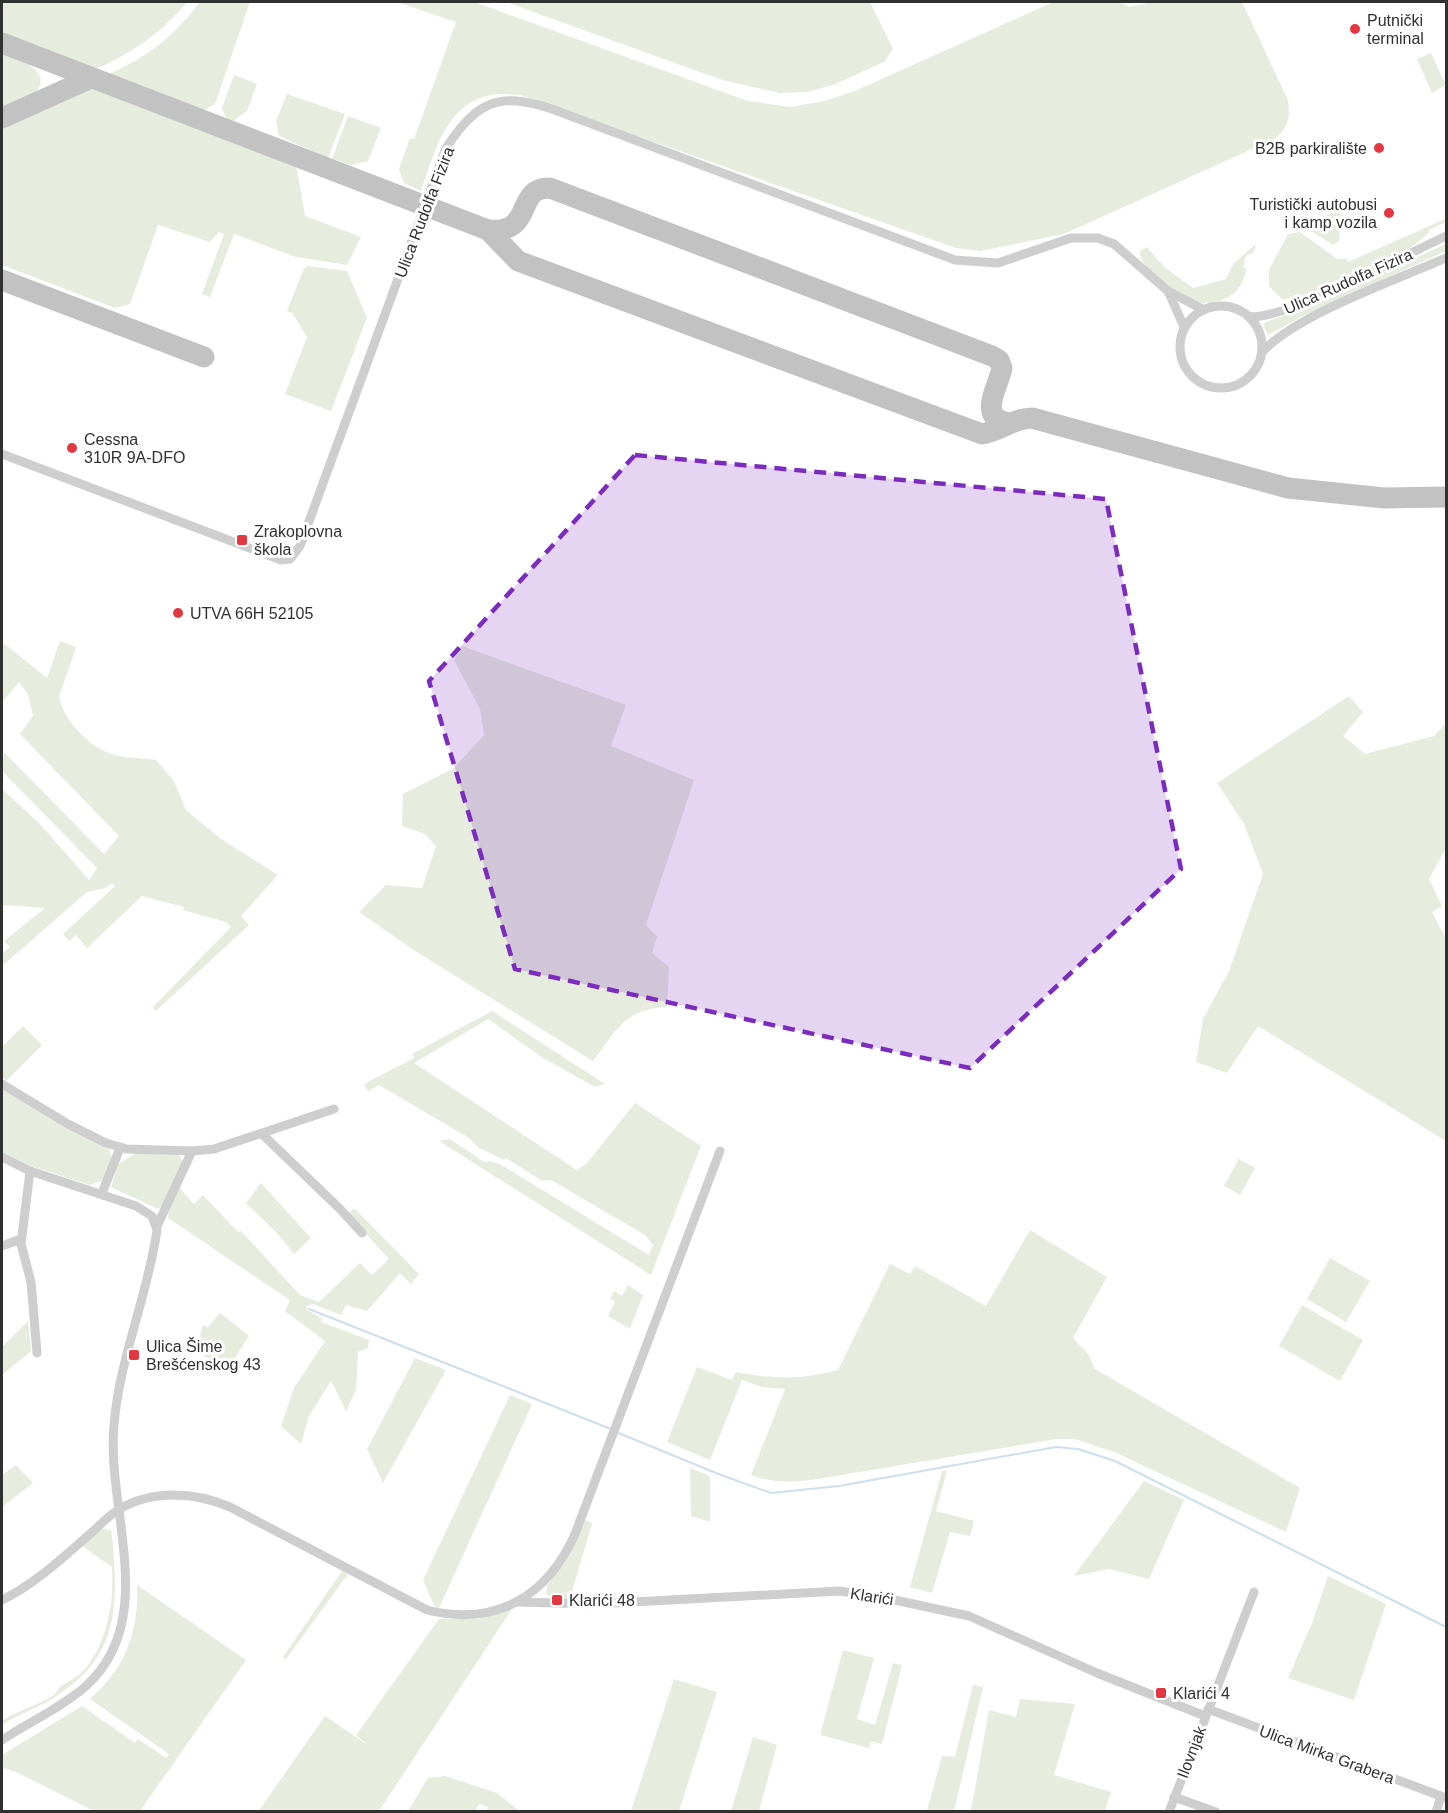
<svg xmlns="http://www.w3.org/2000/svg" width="1448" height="1813" viewBox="0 0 1448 1813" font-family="Helvetica,sans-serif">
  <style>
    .green { fill: #e6eddf }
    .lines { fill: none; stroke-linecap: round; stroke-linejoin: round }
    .stream { stroke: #ccdfec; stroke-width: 2 }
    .taxiway { stroke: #c2c2c2; stroke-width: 21 }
    .minor { stroke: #cecece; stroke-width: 9 }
    .marked { fill: #7b2cbf; fill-opacity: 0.2; stroke: #7b2cbf; stroke-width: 4.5; stroke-dasharray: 12 8; stroke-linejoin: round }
    .poi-dot { fill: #e33842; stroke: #fff; stroke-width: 2 }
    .labels { text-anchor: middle; stroke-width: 6; stroke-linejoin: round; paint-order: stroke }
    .poi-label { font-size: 16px; fill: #313131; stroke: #fff; text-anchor: start }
    .street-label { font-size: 16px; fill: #313131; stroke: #fff }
  </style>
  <rect width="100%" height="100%" fill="#fff"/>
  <g class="green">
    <path d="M2 2H187C160 35 131 53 92 71L2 37Z"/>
    <path d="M200 2H250L215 104 204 110 195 109 107 75C149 56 172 38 200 2Z"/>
    <path d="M397 2H474L748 101 791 107 824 101 855 91 1053 2H1120L1129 7 1152 2H1242L1288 100C1290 119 1289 127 1274 139L1064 234 981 251 956 248 520 95C511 95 501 93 492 95 446 102 434 154 421 191L404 183 399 169 410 138 414 139 456 22Z"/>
    <polygon points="506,2 870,2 893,49 884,62 833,85 807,92 780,93 722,80"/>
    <path d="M2 52C15 58 55 71 36 92 29 100 11 104 2 109Z"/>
    <polygon points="1431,53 1446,85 1432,93 1417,59"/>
    <polygon points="234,75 257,84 247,111 233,121 227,119 222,108"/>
    <polygon points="91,89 102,90 291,162 297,169 305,216 361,237 347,265 296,257 234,234 210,297 202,294 224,234 219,232 210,242 158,225 130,304 115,308 2,265 2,125 81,90"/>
    <polygon points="287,94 345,114 328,158 279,136 276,121"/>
    <polygon points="348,116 381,128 368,161 351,165 332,159"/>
    <polygon points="1336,211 1342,215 1339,241 1333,245 1311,231 1308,225"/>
    <polygon points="1445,219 1446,222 1429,230 1429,233 1409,249 1298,299 1282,299 1269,286 1269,270 1288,234 1300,232 1337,259 1347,259 1348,262"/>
    <path d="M1256 244 1253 253 1246 256 1243 268 1247 269C1244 276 1242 285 1237 290 1225 305 1198 306 1181 298 1171 293 1137 263 1140 251L1147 247 1163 266 1193 288 1226 279 1233 264Z"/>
    <polygon points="1446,244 1446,251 1303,316 1268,335 1263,324 1266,322 1305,308"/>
    <polygon points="308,266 347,271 367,318 331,411 285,394 307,337 293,314 287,311 304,268"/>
    <path d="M60 641 76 647 59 697C64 722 93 751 118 756 130 758 144 758 156 760L174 781 186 810 193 816 221 839 278 875 241 916 249 925 156 1011 153 1007 231 927 226 922 183 910 184 907 142 896 87 948 76 935 69 941 63 934 115 886 112 883 106 888 87 892 2 966V954L10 947 4 941 45 908 2 905V789L39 823 89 880 97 868 2 771 4 752 104 854 119 836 20 734 33 716 28 694 19 682 2 702V642L47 678Z"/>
    <path d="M462 646 626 705 611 746 694 780 646 925 657 936 652 953 669 967 667 1007C624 1009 617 1030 593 1061L415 951 359 912 386 885 422 888 436 846 425 834 402 826 403 794 454 768 484 735 480 709 454 660Z"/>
    <polygon points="1349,696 1363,712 1343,736 1365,754 1434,736 1446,723 1446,848 1429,879 1442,906 1432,912 1446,939 1446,1141 1258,1026 1227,1073 1196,1062 1203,1019 1229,971 1263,874 1244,824 1217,783"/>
    <polygon points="492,1011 605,1084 595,1087 543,1058 488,1019 414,1063 577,1170 587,1163 635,1103 701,1146 651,1275 439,1141 450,1139 484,1162 492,1161 503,1166 649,1255 653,1245 645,1235 551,1180 542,1181 506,1158 504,1160 479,1148 469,1138 379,1085 368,1091 364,1084 414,1058 412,1054"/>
    <polygon points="23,1026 42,1045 6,1081 2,1077 2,1047"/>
    <polygon points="2,1088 109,1149 112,1158 104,1180 89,1185 31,1166 2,1152"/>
    <polygon points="136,1153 179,1155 183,1161 164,1204 158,1209 111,1187 118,1164"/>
    <polygon points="1239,1159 1255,1168 1240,1195 1224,1186"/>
    <polygon points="261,1183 311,1238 294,1254 277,1233 246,1203"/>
    <polygon points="179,1187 194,1204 203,1195 238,1232 241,1231 300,1295 319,1302 360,1263 372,1275 389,1259 348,1214 354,1208 419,1274 411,1284 400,1273 367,1311 346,1305 341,1315 313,1304 307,1306 307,1310 322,1318 321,1322 369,1340 368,1348 358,1352 356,1390 346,1411 331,1381 309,1416 301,1444 281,1426 294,1388 325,1341 285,1311 290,1300 168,1218 169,1208"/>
    <path d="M1030 1230 1107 1277 1073 1338 1088 1354 1095 1369 1300 1488 1286 1532 1114 1452 1075 1439H1056L812 1480C789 1482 772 1483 751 1475L785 1389 762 1387 742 1380 710 1460 667 1442 697 1367 732 1380 736 1372C772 1379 802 1380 838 1370L890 1264 910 1274 915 1266 986 1306Z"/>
    <polygon points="1330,1258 1370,1281 1346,1322 1307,1299"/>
    <polygon points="628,1285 643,1295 630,1329 608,1316 615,1302 610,1298 614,1291 622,1296"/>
    <polygon points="1302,1305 1363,1340 1340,1381 1279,1346"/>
    <polygon points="220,1313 249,1336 226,1372 196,1350 203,1325 208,1327"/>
    <polygon points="28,1321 31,1351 3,1374 2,1347"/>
    <polygon points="415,1358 446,1370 383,1483 367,1449"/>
    <polygon points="510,1395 532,1404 439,1608 435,1607 423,1580"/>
    <polygon points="16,1465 33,1483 2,1507 2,1475"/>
    <polygon points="690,1468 710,1476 710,1522 691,1516"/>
    <polygon points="942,1471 947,1471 936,1511 974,1521 970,1536 950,1532 932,1593 910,1587"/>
    <polygon points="1144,1481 1184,1500 1149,1579 1109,1569 1074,1576"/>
    <polygon points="585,1520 592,1523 570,1599 551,1598 546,1593 547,1586 566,1559"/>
    <path d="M102 1529 111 1530 112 1535C118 1605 121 1655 55 1697 38 1708 19 1714 2 1725V1721C17 1710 43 1704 55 1694 57 1692 58 1688 61 1686 69 1681 78 1677 86 1668 108 1639 114 1602 112 1567L82 1546Z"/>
    <polygon points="342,1571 348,1574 286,1659 283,1657"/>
    <polygon points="1328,1576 1386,1604 1354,1700 1288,1678 1312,1623"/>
    <path d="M137 1585 246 1660 140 1811H94L16 1772 4 1768 2 1770V1755L82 1706 135 1743 138 1739 166 1758 169 1754 90 1699C126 1667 139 1631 137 1585Z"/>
    <polygon points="512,1609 379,1811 258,1812 325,1716 369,1746 356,1735 439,1619 476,1619"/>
    <polygon points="843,1650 874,1658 857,1719 875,1725 893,1663 902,1665 882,1744 871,1741 869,1748 820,1735"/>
    <polygon points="674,1679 717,1692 679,1811 631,1811"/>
    <polygon points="973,1685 983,1687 954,1811 927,1811 942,1756 955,1757"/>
    <polygon points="1020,1699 1075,1704 1054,1775 1111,1792 1105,1811 971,1811 989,1710 1016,1717"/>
    <polygon points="753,1737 777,1745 759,1811 731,1811"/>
    <polygon points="445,1776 497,1793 519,1811 486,1811 488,1807 479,1804 475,1811 408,1811 428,1778"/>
  </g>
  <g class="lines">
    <g class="stream">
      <polyline points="309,1309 611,1429"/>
      <polyline points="616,1432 721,1475 771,1493 839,1486 1056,1447 1078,1449 1115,1461 1446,1627"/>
    </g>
    <g class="taxiway">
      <path d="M2 43 488 230 518 261 982 434C1000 431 1014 418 1032 418L1288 488 1384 498 1446 497"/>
      <polyline points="2,118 91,78"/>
      <path d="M488 230C535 235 514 187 550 188L992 356 999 360 1002 368C998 388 976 419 1010 423"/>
      <polyline points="2,280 204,357"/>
    </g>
    <g class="minor">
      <polyline points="1169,293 1184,327"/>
      <circle cx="1221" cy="347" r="41"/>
      <path d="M1248 316C1278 324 1411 252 1446 236"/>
      <path d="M1263 351C1300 313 1396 280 1446 258"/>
      <path d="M2 454 281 560 290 559 300 546 446 148C477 102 497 91 552 109L955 260 998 263 1071 238H1098L1114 244 1168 291 1204 310"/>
      <polyline points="2,1084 68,1124 106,1143 127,1149 192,1151 214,1149 334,1109"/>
      <polyline points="262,1134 340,1209 362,1233"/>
      <path d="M2 1157 30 1171 136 1206 152 1216 157 1230C148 1295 119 1360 114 1425 106 1510 160 1619 86 1686 61 1708 29 1722 2 1740"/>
      <polyline points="30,1171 21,1244 31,1282 37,1353"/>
      <polyline points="102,1193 120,1148"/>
      <polyline points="157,1226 192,1151"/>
      <polyline points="2,1246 21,1239"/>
      <path d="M2 1600C35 1584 62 1558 90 1534 99 1526 108 1516 118 1510 152 1489 195 1492 230 1507L427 1610C495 1627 547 1597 575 1534L720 1151"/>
      <polyline points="518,1602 595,1604 840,1591 890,1599 969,1616 1097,1673 1205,1716"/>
      <polyline points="1208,1709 1446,1798"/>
      <polyline points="1174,1797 1216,1812"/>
      <polyline points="1169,1812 1254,1592"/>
      <polyline points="1436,1812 1441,1796"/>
    </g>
  </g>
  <path class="marked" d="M635 455 1106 499 1181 869 970 1068 515 969 429 681Z"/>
  <g class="poi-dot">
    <circle cx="1355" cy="29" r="6"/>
    <circle cx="1379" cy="148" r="6"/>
    <circle cx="1389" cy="213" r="6"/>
    <circle cx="72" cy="448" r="6"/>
    <rect x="236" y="534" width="12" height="12" rx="3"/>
    <circle cx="178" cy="613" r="6"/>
    <rect x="128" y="1349" width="12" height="12" rx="3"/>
    <rect x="551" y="1594" width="12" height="12" rx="3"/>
    <rect x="1155" y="1687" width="12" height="12" rx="3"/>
  </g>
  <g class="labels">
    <g class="poi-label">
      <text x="1367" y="26">Putnički<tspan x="1367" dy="18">terminal</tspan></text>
      <text x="1367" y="154" text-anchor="end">B2B parkiralište</text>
      <text x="1377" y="210" text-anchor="end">Turistički autobusi<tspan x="1377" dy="18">i kamp vozila</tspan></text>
      <text x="84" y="445">Cessna<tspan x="84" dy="18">310R 9A-DFO</tspan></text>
      <text x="254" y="537">Zrakoplovna<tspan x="254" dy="18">škola</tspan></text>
      <text x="190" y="619">UTVA 66H 52105</text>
      <text x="146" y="1352">Ulica Šime<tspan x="146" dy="18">Brešćenskog 43</tspan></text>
      <text x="569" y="1606">Klarići 48</text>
      <text x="1173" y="1699">Klarići 4</text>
    </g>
    <g class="street-label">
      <text transform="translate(424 212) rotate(-69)" y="6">Ulica Rudolfa Fizira</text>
      <text transform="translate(1348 281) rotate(-24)" y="6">Ulica Rudolfa Fizira</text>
      <text transform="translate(872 1596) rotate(9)" y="6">Klarići</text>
      <text transform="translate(1191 1752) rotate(-69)" y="6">Ilovnjak</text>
      <text transform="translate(1327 1754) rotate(20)" y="6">Ulica Mirka Grabera</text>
    </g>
  </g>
  <rect width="1448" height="1813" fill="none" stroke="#313131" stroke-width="6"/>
</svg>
